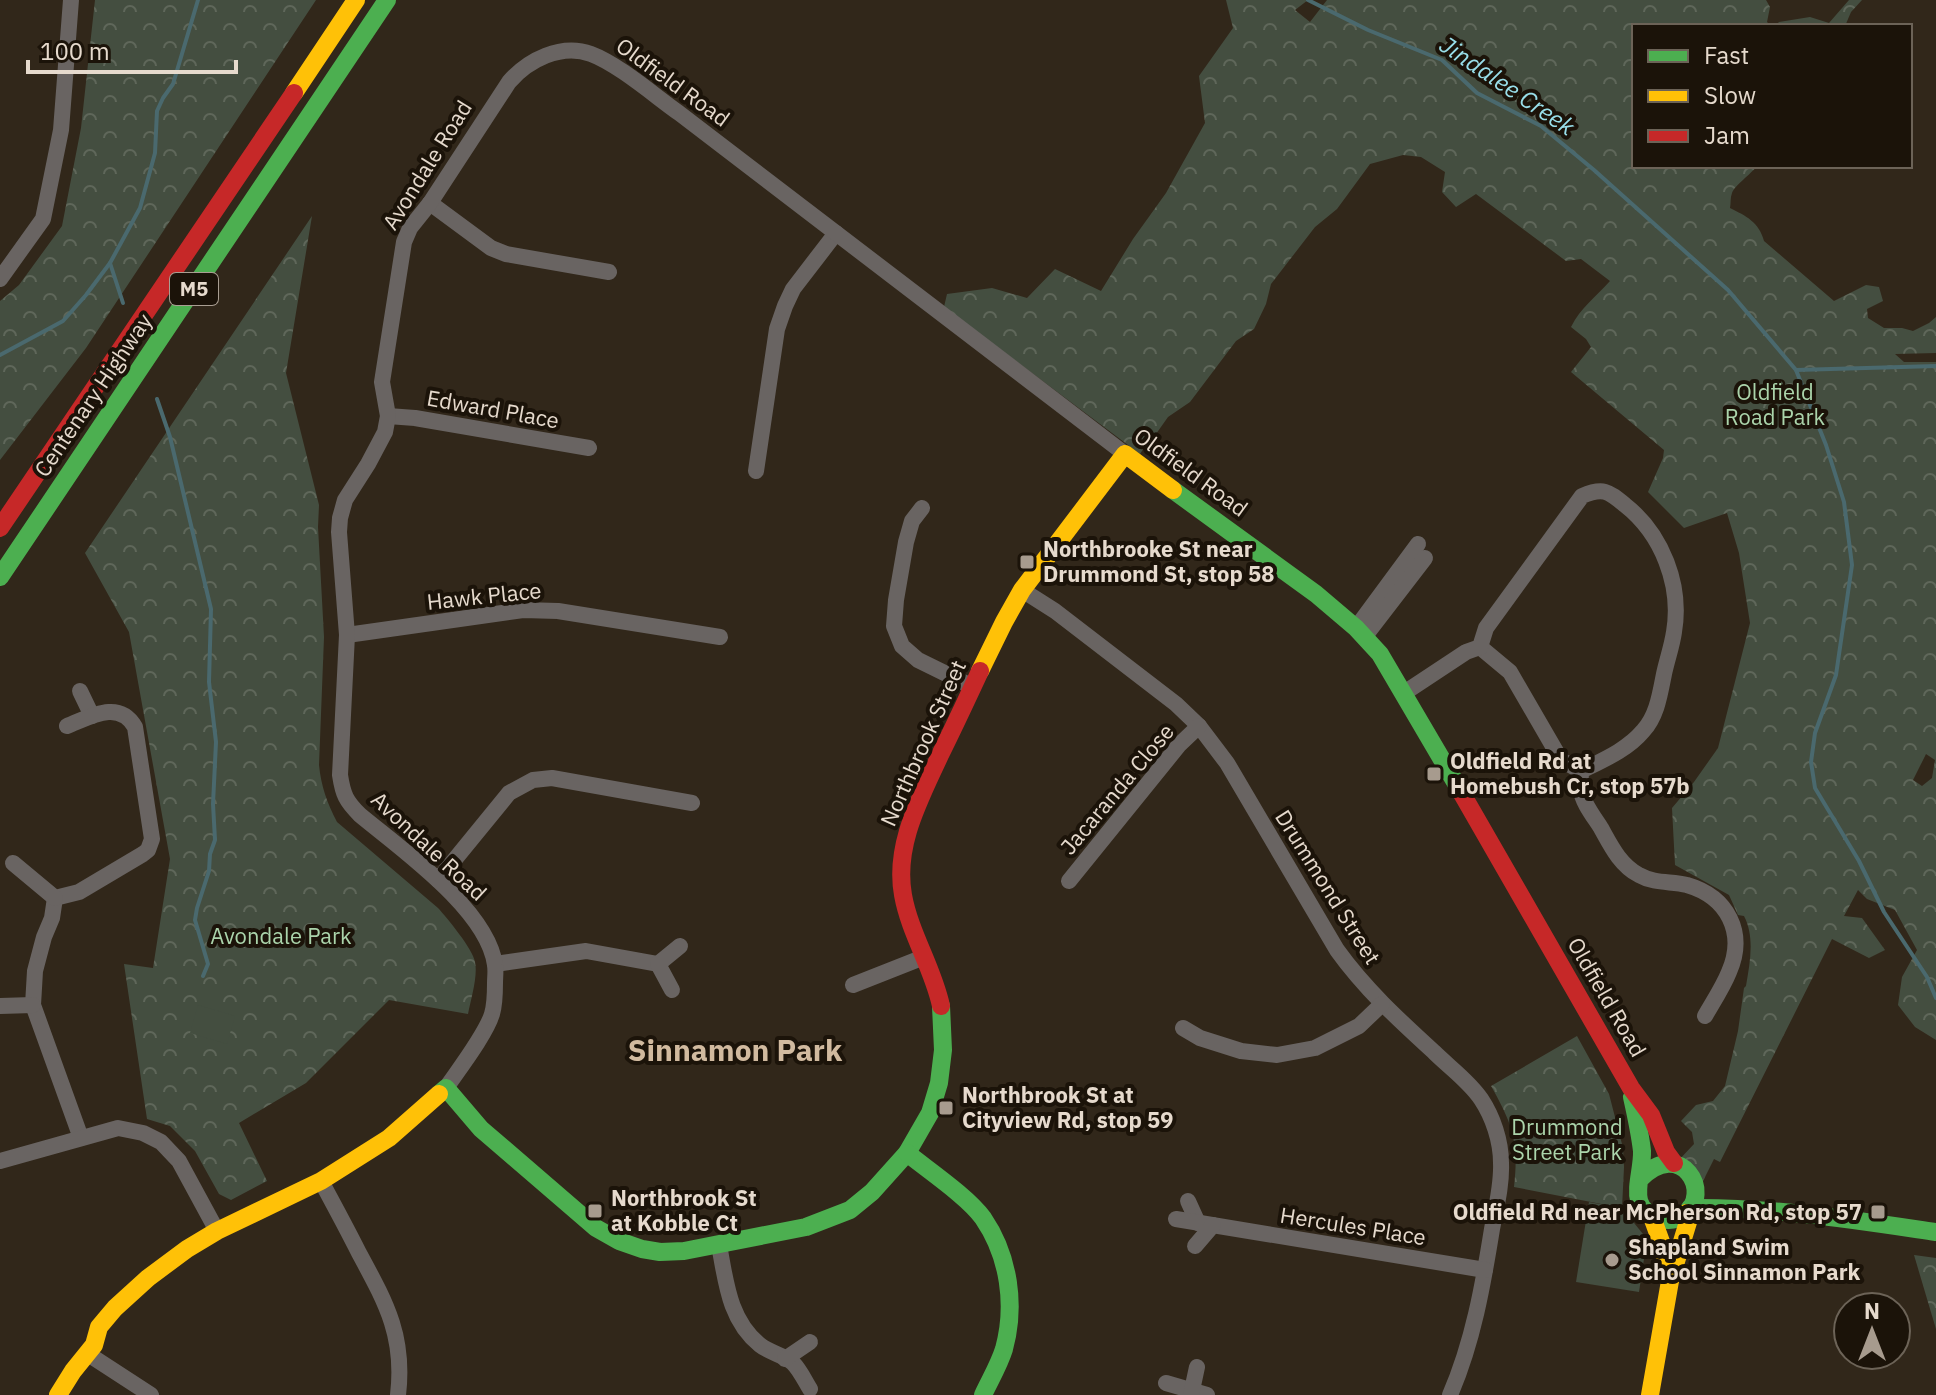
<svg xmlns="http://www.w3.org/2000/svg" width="1936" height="1395" viewBox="0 0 1936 1395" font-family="'IBM Plex Sans',sans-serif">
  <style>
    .forest { fill: url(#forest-crowns); fill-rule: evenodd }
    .garden { fill: #444e40 }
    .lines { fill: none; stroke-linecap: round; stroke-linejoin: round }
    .stream { stroke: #4a696e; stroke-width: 4 }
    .street { stroke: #696462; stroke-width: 16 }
    .fast { stroke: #4caf50; stroke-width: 18 }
    .slow { stroke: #ffc107; stroke-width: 18 }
    .jam { stroke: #c62828; stroke-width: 18 }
    .poi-dot { fill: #a79b8e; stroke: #1b1309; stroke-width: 3 }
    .labels { text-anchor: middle; stroke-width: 8; stroke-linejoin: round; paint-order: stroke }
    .shield { fill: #1b1309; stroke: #a99e92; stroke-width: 2 }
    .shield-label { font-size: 20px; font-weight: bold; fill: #e6dacd }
    .street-label { font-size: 22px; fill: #e6dacd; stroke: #1b1309 }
    .park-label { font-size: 22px; fill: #abd4ab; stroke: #1b1309 }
    .poi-label { font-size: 22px; font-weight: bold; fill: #e6dacd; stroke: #1b1309; text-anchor: start }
    .water-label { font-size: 24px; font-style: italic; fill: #98dee9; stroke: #1b1309 }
    .district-label { font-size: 30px; font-weight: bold; fill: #d1ba9f; stroke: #1b1309 }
  </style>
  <defs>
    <pattern id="forest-crowns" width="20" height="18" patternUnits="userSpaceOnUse" patternTransform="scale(2)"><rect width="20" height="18" fill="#444e40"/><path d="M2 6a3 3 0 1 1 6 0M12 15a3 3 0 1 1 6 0" fill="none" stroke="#5f675a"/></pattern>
  </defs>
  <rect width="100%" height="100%" fill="#31271a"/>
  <g class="forest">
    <polygon points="95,0 316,0 86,348 0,460 0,301 19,285 62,226 81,128"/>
    <path d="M1226 0H1308L1295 10 1310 22 1327 0H1766L1770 7 1767 22 1771 26H1634V166H1757C1751 174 1734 186 1732 193 1730 198 1731 203 1730 208 1746 216 1759 222 1764 241L1834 301 1866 285 1879 287 1883 301 1867 309 1868 318 1884 328H1902L1913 331 1929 323 1936 317V353L1895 354 1904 362H1936V1040L1915 1027 1898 1005 1902 977 1917 950 1895 910 1867 899 1858 890 1844 916 1862 918 1885 950 1869 958 1832 939 1720 1162 1714 1159 1703 1181 1678 1161 1694 1144 1692 1132 1681 1121 1696 1105 1713 1101 1725 1086 1738 1031 1744 988 1746 986C1750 963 1755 937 1744 916L1738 915 1729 895 1675 865 1672 808 1694 782 1718 748 1750 623 1739 553 1727 513 1684 528 1648 492 1663 458 1664 450 1571 372 1591 347 1586 339 1571 327C1581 307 1595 298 1610 281L1581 259 1566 261 1476 194 1456 207 1442 192 1445 172 1421 157 1403 155 1370 164 1337 209 1315 227 1271 284 1266 304 1254 329 1236 341 1190 402 1168 417 1151 441 1149 440 1140 454 944 307 947 294 992 288 1027 298 1055 269 1101 291 1133 239 1166 193 1205 123 1199 76 1233 28ZM1926 754 1935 760 1932 778 1922 786 1913 780Z"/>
    <polygon points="1849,0 1862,0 1851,12 1845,26 1775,26 1779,22 1810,17 1829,23"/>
    <path d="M312 216 286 373 319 505 318 527 324 637 319 765C321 786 327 803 337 822L438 908C447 918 473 949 475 962 478 976 471 999 468 1014L389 1000 306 1083 239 1123 267 1181 231 1200 219 1194 195 1151 170 1126 147 1119 124 964 153 968 170 859 129 632 85 553Z"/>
    <path d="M1577 1036 1609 1094 1623 1148 1624 1167 1622 1208 1514 1187C1519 1142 1513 1125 1491 1086Z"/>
    <polygon points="1914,1255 1936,1258 1936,1329"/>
  </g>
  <g class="garden">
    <polygon points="198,1005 235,1016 227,1044 190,1033"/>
    <polygon points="1589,1202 1622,1208 1647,1239 1639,1292 1576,1282"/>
  </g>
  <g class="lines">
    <g class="stream">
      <polyline points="1308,0 1368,30 1442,60 1477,93 1541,126 1594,170 1728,290 1796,370 1826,445 1844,502 1852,565 1836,675 1815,733 1811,762 1815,788 1859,861 1884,912 1927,977 1936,998"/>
      <polyline points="110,263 123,303"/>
      <polyline points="0,355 63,321 86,295 110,263 140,208 155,153 157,111 163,98 173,84 198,0"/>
      <polyline points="1796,370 1936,366"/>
      <polyline points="157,399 170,437 211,609 209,682 216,742 213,804 215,840 210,854 209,871 197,908 195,920 208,964 203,976"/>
    </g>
    <g class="street">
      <polyline points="430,203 491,248 506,254 609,272"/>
      <polyline points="0,279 43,219 61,130 71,0"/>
      <polyline points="388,416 415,418 589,448"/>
      <polyline points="756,471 777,329 785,306 793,289 836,233"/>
      <polyline points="922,508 912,521 906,542 896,600 894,626 902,646 918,660 973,687"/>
      <path d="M1022 590 1055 611 1176 704 1199 726 1227 763 1337 950C1365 989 1399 1020 1434 1052 1449 1067 1469 1081 1481 1099 1493 1117 1501 1141 1501 1163 1502 1185 1496 1208 1492 1229 1483 1285 1473 1342 1450 1395"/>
      <polyline points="1356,628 1418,544"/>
      <polyline points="347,635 523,610 558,611 720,637"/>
      <polyline points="1365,636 1425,558"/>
      <path d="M1480 647 1510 672 1561 760 1581 771C1581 777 1580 784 1581 790 1582 802 1594 817 1601 828 1611 846 1620 865 1639 875 1655 884 1671 881 1687 885 1728 897 1746 933 1729 972 1723 987 1713 1002 1705 1016"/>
      <polyline points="80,691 92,716"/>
      <path d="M1404 693 1466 652 1480 647 1486 628 1582 496C1603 487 1608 491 1625 505 1662 534 1682 585 1674 632 1672 646 1667 660 1664 674 1660 694 1657 716 1643 731 1627 750 1603 760 1581 771"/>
      <path d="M67 726C90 717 119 699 135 727L152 839 148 850 143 854 79 892 55 898 52 918 44 937 35 971 33 1005 81 1138"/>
      <polyline points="13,863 55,898"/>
      <polyline points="438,880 509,793 533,780 552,778 692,803"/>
      <polyline points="1069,881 1179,745 1199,726"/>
      <polyline points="495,964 586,951 658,964"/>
      <polyline points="853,985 924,957"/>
      <polyline points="672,990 658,964 680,946"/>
      <polyline points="0,1006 33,1005"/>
      <polyline points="1183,1028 1200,1038 1241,1051 1277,1055 1315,1048 1359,1026 1382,1004"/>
      <path d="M446 1088C459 1069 486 1034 492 1014 495 1004 495 993 495 983 495 977 496 971 495 965 488 910 401 849 360 815 346 801 343 795 340 775L347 635 339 532 340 518 345 500 368 464 385 432 388 416 382 382 404 242 410 228 430 203 509 82C528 60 561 43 591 54 618 64 655 96 679 113L1125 454"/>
      <polyline points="0,1161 118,1128 143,1133 161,1142 179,1161 217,1231"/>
      <path d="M321 1181C334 1205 347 1229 359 1253 386 1303 405 1336 398 1395"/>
      <polyline points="1188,1201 1198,1223"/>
      <polyline points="1176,1219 1485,1270"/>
      <path d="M719 1245C726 1282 729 1320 760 1345 770 1353 784 1355 793 1363 800 1370 805 1381 810 1389"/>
      <polyline points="1195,1246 1213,1225"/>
      <polyline points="88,1354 151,1395"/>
      <polyline points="785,1359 810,1342"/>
      <polyline points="1166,1383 1207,1395"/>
      <polyline points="1191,1395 1197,1367"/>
    </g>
    <g class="fast">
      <polyline points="1173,490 1316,594 1356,628 1380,654 1461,792"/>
      <polyline points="0,577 387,0"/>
      <polyline points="439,1094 446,1088 481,1129 596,1228 619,1241 642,1249 660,1252 684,1251 806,1227 850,1210 872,1192 907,1153 930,1113 939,1083 943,1050 941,1006"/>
      <path d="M1632 1097C1636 1115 1640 1133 1642 1151 1643 1177 1624 1210 1661 1219 1669 1221 1677 1220 1684 1215 1714 1193 1681 1137 1640 1179"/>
      <path d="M907 1153C928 1170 968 1197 983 1218 1009 1256 1016 1305 1004 1349 999 1365 990 1380 983 1395"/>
      <path d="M1690 1208C1773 1207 1854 1220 1936 1232"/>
    </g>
    <g class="slow">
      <polyline points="294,93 356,0"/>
      <polyline points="980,671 1004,622 1022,590 1125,454 1173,490"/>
      <polyline points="1652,1217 1664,1250 1669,1276"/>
      <polyline points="58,1395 73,1371 94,1345 99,1327 115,1308 148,1278 187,1249 217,1231 321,1181 389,1138 439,1094"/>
      <polyline points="1650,1395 1670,1281 1688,1222 1686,1213"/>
    </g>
    <g class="jam">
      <polyline points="0,528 294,93"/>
      <polyline points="1461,792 1631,1088 1651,1115 1666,1152 1674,1163"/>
      <path d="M941 1006C933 968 910 934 903 895 894 845 920 799 940 755 954 727 967 699 980 671"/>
    </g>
  </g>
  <g class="poi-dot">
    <rect x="1019" y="554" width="16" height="16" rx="4"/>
    <rect x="1426" y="766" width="16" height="16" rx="4"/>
    <rect x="938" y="1100" width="16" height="16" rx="4"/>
    <rect x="587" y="1203" width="16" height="16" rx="4"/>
    <rect x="1870" y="1204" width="16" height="16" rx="4"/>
    <circle cx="1612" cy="1260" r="8"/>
  </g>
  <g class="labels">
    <rect class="shield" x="170" y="273" width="48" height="32" rx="6"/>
    <g class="shield-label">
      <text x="194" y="296">M5</text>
    </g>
    <g class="street-label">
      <text transform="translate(673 82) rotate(36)" y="8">Oldfield Road</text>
      <text transform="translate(427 165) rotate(-58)" y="8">Avondale Road</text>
      <text transform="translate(93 395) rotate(-56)" y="8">Centenary Highway</text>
      <text transform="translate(493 409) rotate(10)" y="8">Edward Place</text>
      <text transform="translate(1191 472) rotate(36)" y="8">Oldfield Road</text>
      <text transform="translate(484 596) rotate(-6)" y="8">Hawk Place</text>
      <text transform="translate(923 743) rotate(-66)" y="8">Northbrook Street</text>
      <text transform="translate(1117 789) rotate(-50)" y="8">Jacaranda Close</text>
      <text transform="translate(429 846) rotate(43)" y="8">Avondale Road</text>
      <text transform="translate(1328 887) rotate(58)" y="8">Drummond Street</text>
      <text transform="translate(1607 997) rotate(60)" y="8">Oldfield Road</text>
      <text transform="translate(1353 1226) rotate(9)" y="8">Hercules Place</text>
    </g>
    <g class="park-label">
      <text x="1775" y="400">Oldfield<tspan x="1775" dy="25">Road Park</tspan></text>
      <text x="281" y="944">Avondale Park</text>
      <text x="1567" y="1135">Drummond<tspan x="1567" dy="25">Street Park</tspan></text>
    </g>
    <g class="poi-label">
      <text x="1043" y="557">Northbrooke St near<tspan x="1043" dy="25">Drummond St, stop 58</tspan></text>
      <text x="1450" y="769">Oldfield Rd at<tspan x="1450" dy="25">Homebush Cr, stop 57b</tspan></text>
      <text x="962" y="1103">Northbrook St at<tspan x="962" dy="25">Cityview Rd, stop 59</tspan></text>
      <text x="611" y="1206">Northbrook St<tspan x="611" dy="25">at Kobble Ct</tspan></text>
      <text x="1862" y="1220" text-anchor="end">Oldfield Rd near McPherson Rd, stop 57</text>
      <text x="1628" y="1255">Shapland Swim<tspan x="1628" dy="25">School Sinnamon Park</tspan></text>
    </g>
    <g class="water-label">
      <text transform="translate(1507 86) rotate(34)" y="8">Jindalee Creek</text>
    </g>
    <g class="district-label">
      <text x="735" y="1061">Sinnamon Park</text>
    </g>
  </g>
  <rect x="1632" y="24" width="280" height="144" fill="#1b1309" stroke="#6c6357" stroke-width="2"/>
  <rect x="1648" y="50" width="40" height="12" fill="#4caf50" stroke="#6c6357" stroke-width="2"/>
  <text x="1704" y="64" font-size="24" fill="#e6dacd">Fast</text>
  <rect x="1648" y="90" width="40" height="12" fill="#ffc107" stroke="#6c6357" stroke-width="2"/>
  <text x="1704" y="104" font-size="24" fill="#e6dacd">Slow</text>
  <rect x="1648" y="130" width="40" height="12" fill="#c62828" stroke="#6c6357" stroke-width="2"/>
  <text x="1704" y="144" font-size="24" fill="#e6dacd">Jam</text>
  <g transform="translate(1872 1331)"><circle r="38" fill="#1b1309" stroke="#6c6357" stroke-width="2"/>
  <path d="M0-6L14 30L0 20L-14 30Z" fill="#a79b8e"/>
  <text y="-12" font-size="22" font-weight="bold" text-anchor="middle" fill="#e6dacd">N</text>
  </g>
  <path d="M28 60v12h208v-12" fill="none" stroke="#e6dacd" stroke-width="4"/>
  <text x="40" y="60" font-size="24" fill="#e6dacd" stroke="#1b1309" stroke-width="6" paint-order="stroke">100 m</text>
</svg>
